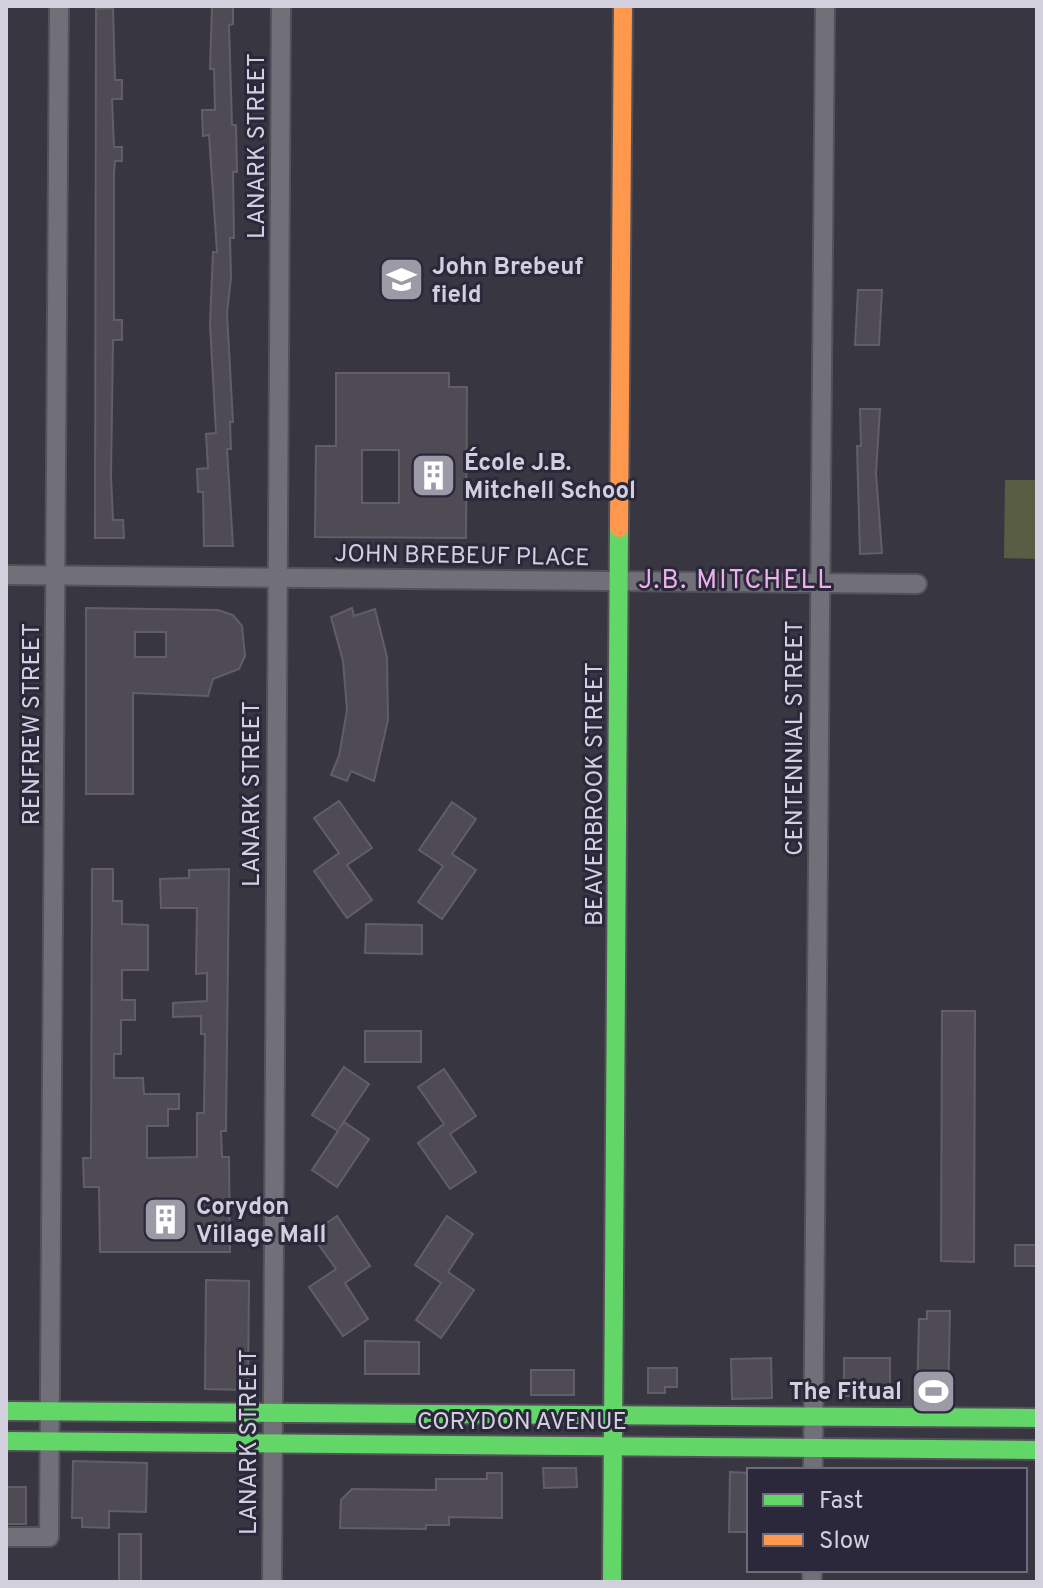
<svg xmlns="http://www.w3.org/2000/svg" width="1043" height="1588" viewBox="0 0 1043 1588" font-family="Overpass,sans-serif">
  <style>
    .green { fill: #595d44 }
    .building { fill: #4f4b54; stroke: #615e66; stroke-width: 2; fill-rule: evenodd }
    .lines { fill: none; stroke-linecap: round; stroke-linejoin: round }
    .street-casing { stroke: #53525b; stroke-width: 22 }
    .fast-casing { stroke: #53525b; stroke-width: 22 }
    .slow-casing { stroke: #53525b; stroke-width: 22 }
    .street { stroke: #717078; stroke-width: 18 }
    .fast { stroke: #63d668; stroke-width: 18 }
    .slow { stroke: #ff974d; stroke-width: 18 }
    .labels { text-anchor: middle; stroke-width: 6; stroke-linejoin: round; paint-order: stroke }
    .street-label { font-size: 24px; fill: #d1d0dc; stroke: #2b283b }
    .poi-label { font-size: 24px; font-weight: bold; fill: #d1d0dc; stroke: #2b283b; text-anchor: start }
    .neighbourhood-label { font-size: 26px; letter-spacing: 2px; fill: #ecb2eb; stroke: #2b283b }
  </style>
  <rect width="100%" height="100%" fill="#383641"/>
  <polygon class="green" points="1005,480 1037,480 1037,559 1004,558"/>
  <g class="building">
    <polygon points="233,6 233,24 229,25 232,125 236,125 237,172 233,172 234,238 230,238 231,278 227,313 233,422 230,422 231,449 227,449 233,546 204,546 203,492 198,492 197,469 208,468 206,434 216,433 210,324 213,252 217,252 209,135 203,136 202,110 215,110 214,69 210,69 212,7"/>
    <polygon points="113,8 115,80 122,80 122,99 112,99 114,147 122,147 122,161 115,161 114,173 114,320 122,320 122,340 113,340 111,476 113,520 123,520 124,538 95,538 96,9"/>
    <polygon points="858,290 882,290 879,345 855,345"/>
    <path d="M336 373H449V387H467L466 538 315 537 316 446H336ZM362 450H399V503H362Z"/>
    <polygon points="860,409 880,409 876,473 882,553 860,554 857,446 861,446"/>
    <path d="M86 608 218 610 233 615 242 626 245 656 239 669 213 679 208 696 133 693V794H86ZM135 632H166V657H135Z"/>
    <polygon points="352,608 354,616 375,609 387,657 388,720 374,781 351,771 347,781 331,775 339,756 347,710 343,661 331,617"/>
    <polygon points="339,801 372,848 347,865 372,900 347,918 314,871 339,853 314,818"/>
    <polygon points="452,802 476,819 452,854 476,870 442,919 418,902 443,866 419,850"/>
    <polygon points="92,869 113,869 113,901 122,901 122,924 148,925 148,970 122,970 122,1000 135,1000 135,1020 121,1020 121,1054 114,1054 114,1078 143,1078 144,1094 179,1094 179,1109 168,1109 168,1126 147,1126 147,1158 197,1157 197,1113 204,1113 205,1034 201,1034 201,1016 173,1017 173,1003 207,1001 207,973 196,974 197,908 161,908 160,879 189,878 189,870 229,869 226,1131 221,1131 222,1157 229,1157 230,1252 100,1252 99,1187 84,1187 83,1158 91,1158"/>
    <polygon points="366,924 422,925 422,954 365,953"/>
    <polygon points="942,1011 975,1011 974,1262 941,1261"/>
    <rect x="365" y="1031" width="56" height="31"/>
    <polygon points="344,1067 369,1084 339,1129 344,1122 369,1139 337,1187 312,1170 338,1131 312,1115"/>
    <polygon points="444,1069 476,1116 450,1134 476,1172 450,1189 418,1143 444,1124 418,1087"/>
    <polygon points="337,1216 370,1266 345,1283 368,1319 343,1336 309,1287 336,1269 311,1234"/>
    <polygon points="447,1216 473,1234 448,1272 474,1290 441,1338 416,1320 441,1283 415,1265"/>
    <rect x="1015" y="1245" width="22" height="21"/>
    <polygon points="206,1280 249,1281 248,1390 205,1389"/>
    <polygon points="927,1311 950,1311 948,1400 917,1400 919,1319 927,1319"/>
    <polygon points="365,1341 419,1342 419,1374 365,1374"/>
    <polygon points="771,1358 772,1398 732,1399 731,1359"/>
    <polygon points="844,1358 890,1358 890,1395 844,1396"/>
    <polygon points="648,1368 677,1368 677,1387 665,1387 665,1393 648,1393"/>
    <rect x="531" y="1370" width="43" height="25"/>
    <polygon points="73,1461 147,1463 146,1512 109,1511 109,1528 82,1527 82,1518 72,1518"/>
    <polygon points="543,1468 576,1468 577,1487 544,1488"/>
    <polygon points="730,1472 749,1473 749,1532 729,1532"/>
    <polygon points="487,1473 502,1473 502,1518 449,1517 449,1525 426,1525 426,1529 340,1528 341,1500 352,1489 436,1490 436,1479 487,1479"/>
    <rect x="6" y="1487" width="20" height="37"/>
    <rect x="119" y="1534" width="22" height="48"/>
  </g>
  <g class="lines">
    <defs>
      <g id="street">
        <polyline points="6,575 917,584"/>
        <polyline points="813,1470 825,6"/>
        <polyline points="6,1537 49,1537 59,6"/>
        <polyline points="272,1582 281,6"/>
        <polyline points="812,1582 812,1570"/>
      </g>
      <g id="fast">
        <polyline points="6,1411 1037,1418"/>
        <polyline points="6,1441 1037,1450"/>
        <polyline points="612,1582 619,528"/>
      </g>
      <polyline id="slow" points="619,528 623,6"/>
    </defs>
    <use href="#street" class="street-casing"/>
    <use href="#fast" class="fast-casing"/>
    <use href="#slow" class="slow-casing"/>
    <use href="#street" class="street"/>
    <use href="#fast" class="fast"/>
    <use href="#slow" class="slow"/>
  </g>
  <defs>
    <symbol id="school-square" viewBox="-11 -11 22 22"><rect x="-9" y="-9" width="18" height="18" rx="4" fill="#9b9aa6" stroke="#2b283b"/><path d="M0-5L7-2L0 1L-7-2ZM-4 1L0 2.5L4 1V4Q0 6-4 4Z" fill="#fff"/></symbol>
    <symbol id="building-square" viewBox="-11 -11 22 22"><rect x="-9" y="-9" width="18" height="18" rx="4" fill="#9b9aa6" stroke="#2b283b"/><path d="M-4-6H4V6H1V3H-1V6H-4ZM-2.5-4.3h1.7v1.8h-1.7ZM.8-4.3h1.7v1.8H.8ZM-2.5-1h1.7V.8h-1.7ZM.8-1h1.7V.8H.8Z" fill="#fff"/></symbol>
    <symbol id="stadium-square" viewBox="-11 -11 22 22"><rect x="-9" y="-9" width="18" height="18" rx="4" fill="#9b9aa6" stroke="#2b283b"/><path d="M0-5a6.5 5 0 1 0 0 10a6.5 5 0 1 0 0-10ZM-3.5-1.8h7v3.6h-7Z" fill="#fff"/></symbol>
  </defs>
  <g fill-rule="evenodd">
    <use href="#school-square" x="376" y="254" width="51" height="51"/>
    <use href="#building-square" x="408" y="450" width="51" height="51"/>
    <use href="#building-square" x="140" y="1194" width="51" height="51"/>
    <use href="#stadium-square" x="908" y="1366" width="51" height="51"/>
  </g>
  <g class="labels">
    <g class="street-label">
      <text transform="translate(256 146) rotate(-90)" y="8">LANARK STREET</text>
      <text transform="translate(462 555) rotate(1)" y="8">JOHN BREBEUF PLACE</text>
      <text transform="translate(31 724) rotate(-90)" y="8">RENFREW STREET</text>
      <text transform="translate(794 738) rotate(-90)" y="8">CENTENNIAL STREET</text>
      <text transform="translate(251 794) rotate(-90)" y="8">LANARK STREET</text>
      <text transform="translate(594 794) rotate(-90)" y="8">BEAVERBROOK STREET</text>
      <text x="522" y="1429">CORYDON AVENUE</text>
      <text transform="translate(248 1442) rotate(-90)" y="8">LANARK STREET</text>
    </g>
    <g class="poi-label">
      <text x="432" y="274">John Brebeuf<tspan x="432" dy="28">field</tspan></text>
      <text x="464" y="470">École J.B.<tspan x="464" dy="28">Mitchell School</tspan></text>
      <text x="196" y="1214">Corydon<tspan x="196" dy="28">Village Mall</tspan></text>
      <text x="902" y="1399" text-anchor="end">The Fitual</text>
    </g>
    <g class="neighbourhood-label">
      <text x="736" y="588">J.B. MITCHELL</text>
    </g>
  </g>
  <rect width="1043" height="1588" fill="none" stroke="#d1d0dc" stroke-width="16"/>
  <rect x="747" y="1468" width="280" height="104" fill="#2b283b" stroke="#6d6b7b" stroke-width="2"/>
  <rect x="763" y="1494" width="40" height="12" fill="#63d668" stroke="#6d6b7b" stroke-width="2"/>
  <text x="819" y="1508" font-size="24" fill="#d1d0dc">Fast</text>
  <rect x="763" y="1534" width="40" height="12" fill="#ff974d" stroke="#6d6b7b" stroke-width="2"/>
  <text x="819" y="1548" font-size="24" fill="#d1d0dc">Slow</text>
</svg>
